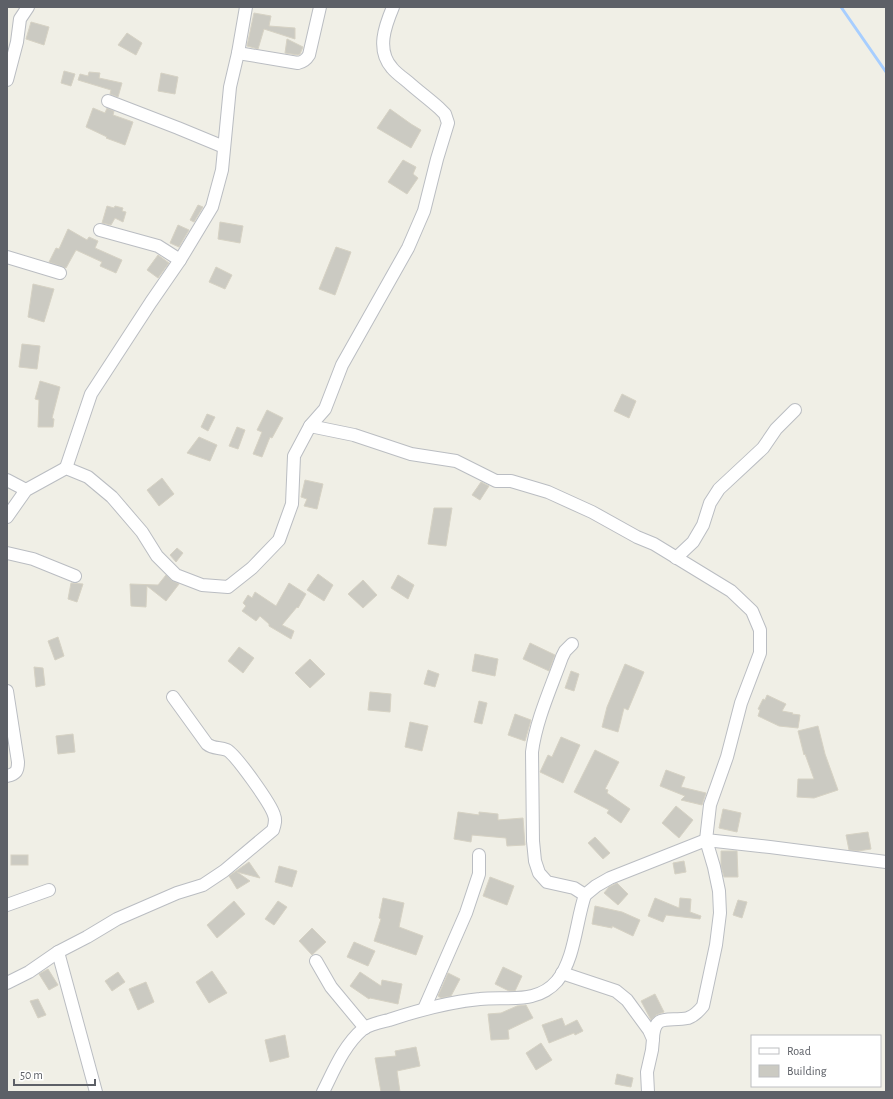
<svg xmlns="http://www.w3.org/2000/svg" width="893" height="1099" viewBox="0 0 893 1099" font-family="'Alegreya Sans',sans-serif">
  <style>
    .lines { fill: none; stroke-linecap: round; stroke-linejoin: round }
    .stream { stroke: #a7ceff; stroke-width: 3 }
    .building { fill: #cbcac2; stroke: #d6d2c4 }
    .street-casing { stroke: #babdc2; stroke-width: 14 }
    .street { stroke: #fff; stroke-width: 12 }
  </style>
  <rect width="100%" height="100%" fill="#f0efe6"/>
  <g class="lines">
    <polyline class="stream" points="841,7 886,72"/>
  </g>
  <g class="building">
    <polygon points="254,13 271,16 269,26 295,28 295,39 264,29 258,49 247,46"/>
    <polygon points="31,22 49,27 44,45 26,39"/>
    <polygon points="127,33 142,43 136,55 118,45"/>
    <polygon points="287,39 303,47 300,54 298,55 285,53"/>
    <polygon points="64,71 75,74 71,86 61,83"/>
    <polygon points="89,72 100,73 99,78 122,83 118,97 110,94 111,90 78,80 80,74 88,76"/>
    <polygon points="161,73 178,77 175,94 158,91"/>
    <polygon points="93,108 105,113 107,108 114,111 113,115 133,122 125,145 106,138 107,137 86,127"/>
    <polygon points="390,109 411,124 421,130 411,148 377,128"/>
    <polygon points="403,160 416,167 413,174 418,178 407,194 388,182"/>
    <polygon points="198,205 203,207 194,222 190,220"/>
    <polygon points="107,206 114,208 115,206 123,208 122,211 126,212 123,222 115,218 111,225 102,223"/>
    <polygon points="220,222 243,226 240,243 218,239"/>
    <polygon points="178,225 189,230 179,247 170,243"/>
    <polygon points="68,229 87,240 89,237 98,241 95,248 122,260 116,273 100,266 102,262 76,250 66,268 49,262 56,248 59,249"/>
    <polygon points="336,247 351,252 335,295 319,289"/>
    <polygon points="158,255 169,263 158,278 147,270"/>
    <polygon points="216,267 232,275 225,289 209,282"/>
    <polygon points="33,284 54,289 44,322 28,317"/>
    <polygon points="22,344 40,346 37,369 19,367"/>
    <polygon points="40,381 60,387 52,418 54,419 53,427 38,427 39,400 35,399"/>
    <polygon points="622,394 636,401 629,418 614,411"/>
    <polygon points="267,410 283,418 272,438 270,437 262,457 253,454 262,432 257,430"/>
    <polygon points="207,414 215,417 208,431 201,427"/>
    <polygon points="237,427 245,430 238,449 229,446"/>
    <polygon points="199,437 217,445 210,461 187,453"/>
    <polygon points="162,478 174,494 159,506 147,490"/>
    <polygon points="305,480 323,484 317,509 304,506 307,499 301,497"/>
    <polygon points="481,482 489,486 480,500 472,495"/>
    <polygon points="434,508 452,508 446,546 428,544"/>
    <polygon points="177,548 183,553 176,562 170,555"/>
    <polygon points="318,574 333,585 324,601 307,590"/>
    <polygon points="166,575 171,580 179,584 166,601 147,586 146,607 131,606 130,584 158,585"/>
    <polygon points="398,575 414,585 408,599 391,588"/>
    <polygon points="363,580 377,595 363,608 348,594"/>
    <polygon points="71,583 83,584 77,602 68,599"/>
    <polygon points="289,583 306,594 298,608 297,607 282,625 294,631 291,639 269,626 269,624 260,616 256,621 242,611 246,606 243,603 248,595 252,598 255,592 276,606"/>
    <polygon points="58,637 64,656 55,660 48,641"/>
    <polygon points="530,643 555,655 549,671 523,659"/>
    <polygon points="239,647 254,658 243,673 228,661"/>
    <polygon points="475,654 498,659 495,676 472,671"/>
    <polygon points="310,659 325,674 310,688 295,673"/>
    <polygon points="625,664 644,672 628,710 624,708 618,732 602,727 607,707"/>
    <polygon points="34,667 43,668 45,685 36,687"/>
    <polygon points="428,670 439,674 435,687 424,684"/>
    <polygon points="571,671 579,674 574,691 565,688"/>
    <polygon points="370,692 391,694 390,712 368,710"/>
    <polygon points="767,695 786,704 782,711 793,713 792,714 800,715 798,728 779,726 758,716 760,710 758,709 763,699 765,700"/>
    <polygon points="479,701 487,703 482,724 474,722"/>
    <polygon points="515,714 531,720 525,741 508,735"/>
    <polygon points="410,722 428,726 422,751 405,747"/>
    <polygon points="818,726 825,754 838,790 814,798 797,797 798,779 814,779 805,754 804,755 798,731"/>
    <polygon points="73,734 75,752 58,754 56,736"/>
    <polygon points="561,737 580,745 563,783 540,772 548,755 552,757"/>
    <polygon points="595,750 619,762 605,789 608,790 607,793 630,809 621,823 607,813 609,810 574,792"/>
    <polygon points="666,770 685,777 681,787 706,793 702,805 681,800 685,796 660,786"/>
    <polygon points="676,806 693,820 679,838 662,823"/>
    <polygon points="723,809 741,813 737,832 719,828"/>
    <polygon points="458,812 479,815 479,812 498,814 498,820 523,818 525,845 507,846 506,838 472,835 471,842 454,839"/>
    <polygon points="868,832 871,849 858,851 849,850 846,835"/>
    <polygon points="595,837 610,853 603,859 588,843"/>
    <polygon points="721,851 737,851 738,877 724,877 721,866"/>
    <rect x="11" y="855" width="17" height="10"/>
    <polygon points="684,861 686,872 675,874 673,863"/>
    <polygon points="249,862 260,878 237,872 250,881 237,889 229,876"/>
    <polygon points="279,866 297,871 292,887 275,882"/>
    <polygon points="490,877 514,886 507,905 483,896"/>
    <polygon points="617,883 628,894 618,905 604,893 609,887"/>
    <polygon points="383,898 404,903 399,927 423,936 416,955 374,941 381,919 379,918"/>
    <polygon points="655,898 679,908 680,898 691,899 690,912 701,916 700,919 666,915 663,922 648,916"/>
    <polygon points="738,900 747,902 742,918 733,915"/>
    <polygon points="234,901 245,914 217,938 207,925"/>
    <polygon points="278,901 287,907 274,925 265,919"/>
    <polygon points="595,906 622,912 640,920 633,936 612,926 612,928 592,924"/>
    <polygon points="312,928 326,942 312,955 299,941"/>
    <polygon points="354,942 375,951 368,966 347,957"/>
    <polygon points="503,967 522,976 515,991 509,991 495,984"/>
    <polygon points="48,969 58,985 49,990 39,974"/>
    <polygon points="212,971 227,993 209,1003 196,982"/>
    <polygon points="118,972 125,982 112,991 105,981"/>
    <polygon points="360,972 381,986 382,980 402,984 398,1004 370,998 369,999 350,986"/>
    <polygon points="448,973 460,979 451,996 441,998 438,996"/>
    <polygon points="146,982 154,1002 138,1010 129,989"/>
    <polygon points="655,994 664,1012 656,1015 651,1020 641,1001"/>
    <polygon points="38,999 46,1015 38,1018 30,1001"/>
    <polygon points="526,1005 533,1018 508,1030 509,1039 491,1040 488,1014 501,1013 517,1006"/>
    <polygon points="562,1018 565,1026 577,1020 583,1031 575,1035 574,1033 549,1043 542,1025"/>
    <polygon points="285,1035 289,1057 270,1062 265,1040"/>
    <polygon points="541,1043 552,1060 536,1070 526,1053"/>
    <polygon points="416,1047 420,1066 397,1071 400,1092 381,1092 375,1058 396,1056 395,1051"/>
    <polygon points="617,1074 633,1078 631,1087 615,1084"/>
  </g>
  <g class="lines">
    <defs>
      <g id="street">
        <path d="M238 53 298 63C303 62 306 60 309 55L320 7"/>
        <polyline points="7,80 17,42 20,19 28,7"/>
        <polyline points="108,101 178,128 224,147"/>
        <polyline points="100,230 158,246 180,260"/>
        <polyline points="7,257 60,273"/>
        <path d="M310 426 354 435 411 454 456 461 496 481H511L548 492 592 512 637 537 654 544 731 591 752 611 760 630V653L741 703 727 757 710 805 706 840 714 867 719 891 720 913 716 945 703 1006C699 1011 694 1016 688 1018 669 1022 654 1012 653 1039"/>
        <polyline points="66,468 91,394 151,302 180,260 212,207 222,170 230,87 238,53 246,7"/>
        <polyline points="7,480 26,490"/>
        <path d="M7 517 26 490 66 468 88 477 112 497 142 532 157 556 176 575 202 585 228 587 252 568 279 540 292 504 294 456 310 426 325 409 342 365 408 248 424 211 437 159 448 123 445 114 439 108C429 99 418 91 408 82 403 78 396 73 392 68 376 50 385 26 393 7"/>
        <polyline points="7,553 33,559 75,576"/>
        <polyline points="676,558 693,542 703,525 710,503 719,489 763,448 776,429 795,410"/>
        <path d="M7 691 18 762C18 771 16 774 7 776"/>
        <polyline points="585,895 596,886 610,878 706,840 770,847 886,862"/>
        <polyline points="7,905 49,890"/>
        <polyline points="58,952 96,1092"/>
        <polyline points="316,961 331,987 365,1028"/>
        <polyline points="562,973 616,991 627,1000 649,1030 653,1039 652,1050 647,1072 648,1092"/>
        <path d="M7 983 29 972 58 952 87 937 117 919 177 893 203 885 224 871 273 830C275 824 276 820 274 815 271 804 236 755 227 750 219 747 213 749 207 744L173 697"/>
        <polyline points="424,1009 466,913 479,874 479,855"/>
        <path d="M323 1092C334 1070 344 1045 363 1029 370 1024 381 1022 389 1020 419 1010 449 1002 480 999 496 997 518 1000 532 996 541 994 551 988 557 981 575 959 576 921 585 895L574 888 547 882 539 873 535 861 533 841 532 752C536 720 551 688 562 657L565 651 572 644"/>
      </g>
    </defs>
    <use href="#street" class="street-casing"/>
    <use href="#street" class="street"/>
  </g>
  <rect width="893" height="1099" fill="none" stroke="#5d6067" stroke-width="16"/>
  <rect x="751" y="1035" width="130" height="52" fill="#ffffff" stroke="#bebfc2"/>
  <rect x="759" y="1048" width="20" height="6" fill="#ffffff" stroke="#bebfc2"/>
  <text x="787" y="1055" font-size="12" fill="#5d6067">Road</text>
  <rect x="759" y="1065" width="20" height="12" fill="#cbcac2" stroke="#bebfc2"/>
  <text x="787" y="1075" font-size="12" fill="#5d6067">Building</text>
  <path d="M14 1079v6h81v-6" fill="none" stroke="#5d6067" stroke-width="2"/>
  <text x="20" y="1079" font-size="12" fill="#5d6067" stroke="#ffffff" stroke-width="3" paint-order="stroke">50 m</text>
</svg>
